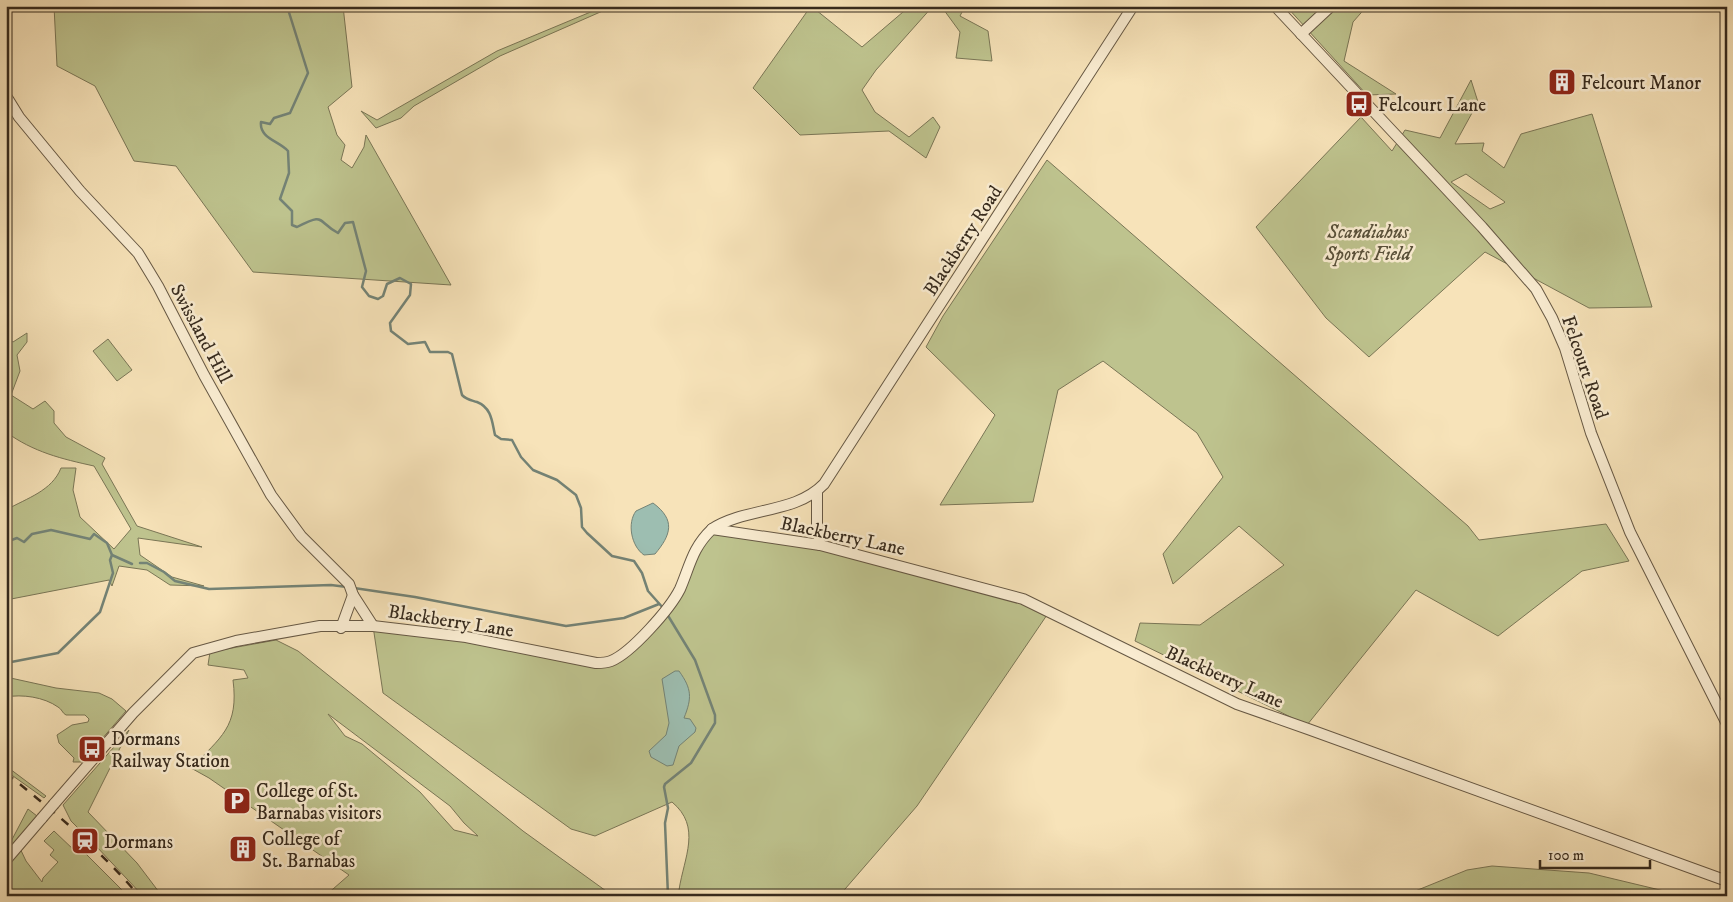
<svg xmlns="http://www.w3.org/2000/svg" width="1733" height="902" viewBox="0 0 1733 902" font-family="'IM FELL DW Pica',serif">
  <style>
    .green { fill: #bec38e; stroke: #7a7656; fill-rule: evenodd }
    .water { fill: #9dbeb1; stroke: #748376 }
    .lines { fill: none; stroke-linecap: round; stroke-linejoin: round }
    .stream { stroke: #748376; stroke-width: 2.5 }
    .minor-casing { stroke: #665844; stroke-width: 12 }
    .minor { stroke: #faedd2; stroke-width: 10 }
    .rail { stroke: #362a1d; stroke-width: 2.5; stroke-dasharray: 9 9; stroke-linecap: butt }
    .minor-bridge-casing { stroke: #665844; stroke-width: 12; stroke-linecap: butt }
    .minor-bridge { stroke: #faedd2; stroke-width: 10 }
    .labels { text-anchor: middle; stroke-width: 5; stroke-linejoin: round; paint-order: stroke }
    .poi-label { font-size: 19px; fill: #362a1d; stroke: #faedd2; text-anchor: start }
    .park-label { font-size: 19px; font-style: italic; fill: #585039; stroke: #faedd2 }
    .street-label { font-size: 19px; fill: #362a1d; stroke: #faedd2 }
  </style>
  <rect width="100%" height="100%" fill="#f7e3b9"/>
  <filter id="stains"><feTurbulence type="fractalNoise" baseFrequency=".004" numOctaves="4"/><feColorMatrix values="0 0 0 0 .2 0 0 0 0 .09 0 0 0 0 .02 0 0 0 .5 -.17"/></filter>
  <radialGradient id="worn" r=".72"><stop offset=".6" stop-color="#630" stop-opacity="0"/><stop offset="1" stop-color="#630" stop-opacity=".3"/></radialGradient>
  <g class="green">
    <polygon points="54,6 343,6 352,87 328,107 337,135 345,145 341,160 352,168 364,147 366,135 451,285 253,272 176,166 134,161 95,86 57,66"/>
    <polygon points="605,6 614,6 500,56 414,106 401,118 376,128 361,111 377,120 497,51"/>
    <polygon points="811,6 862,47 910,6 933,6 876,70 862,90 875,112 909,137 933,117 940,127 926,158 889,131 800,135 753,88"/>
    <polygon points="941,6 965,6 960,16 988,31 992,61 956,58 960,32"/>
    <polygon points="1286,6 1367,6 1353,22 1344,61 1396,94 1367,95"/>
    <path d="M1471 80 1478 102 1455 144 1484 143 1482 151 1504 168 1521 134 1592 114 1652 307 1589 308 1485 252 1369 357 1326 318 1256 227 1361 117 1392 151 1405 130 1440 138ZM1466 174 1505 202 1504 203 1490 209 1451 182Z"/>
    <polygon points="1047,160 1468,526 1479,540 1606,524 1629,561 1582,571 1498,636 1416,590 1307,725 1135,641 1140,623 1200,625 1284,565 1239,526 1173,584 1163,554 1223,477 1197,433 1103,361 1058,390 1033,502 940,505 995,415 926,347 943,316"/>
    <path d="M27 333V342L17 355 20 371 11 395 33 409 45 401 54 411V423L66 437 105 458 102 464 137 526 202 547 138 538 140 555 172 577 204 586 170 585 147 570 119 566 112 586 109 580 6 600V510C27 498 52 491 61 468H76L73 490 80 517 114 549 131 529 94 466C62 459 33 452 6 432V338L13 342Z"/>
    <polygon points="108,339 132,370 117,381 93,351"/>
    <path d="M712 529 857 553 1049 612 917 806 839 896H682L679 890C684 857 702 827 672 802L595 836 571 829 383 693 373 626 603 663 653 625Z"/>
    <path d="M276 640 298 651 523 831 613 896H325L349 875 209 778 191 768C221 737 239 727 233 680L248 678 244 670 208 665 210 652ZM328 714 450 806 464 823 478 836 454 830 420 792 362 744 345 736Z"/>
    <path d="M6 677 56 688 99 693 112 699 126 711 82 762H73L74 758 59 743 57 735 72 725 88 722 89 719 85 715H66C62 713 62 709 58 707 44 697 22 694 6 697Z"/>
    <polygon points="129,730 88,812 137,863 162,896 143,896 95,845 97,842 94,839 92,842 71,821 63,805"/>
    <polygon points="6,767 10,769 46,796 44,798 6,771"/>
    <polygon points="28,809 37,816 17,842 26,861 42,882 43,878 58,862 50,855 54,850 44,841 54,831 75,851 79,847 128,896 6,896 6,851"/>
    <polygon points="1492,866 1589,873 1685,896 1403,896 1467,870"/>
  </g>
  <g class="water">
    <path d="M653 503C676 520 671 535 655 554L644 555C631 546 627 523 636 511Z"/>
    <path d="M675 671H679C692 689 692 698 684 718L690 719 696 728 695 732 679 746 673 765 667 766 651 757 649 751 666 735 669 723 662 679Z"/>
  </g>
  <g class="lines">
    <g class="stream">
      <path d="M287 6 308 73 290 113 274 118 270 124 261 122C259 138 279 141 288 151L289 173 280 199 292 211V225L297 227C326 212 316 221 338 233L345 223 353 222 366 271 362 287 369 296 378 299 383 296 387 284 400 278 411 284 410 295 390 323 391 331 408 344 425 342 430 352H448L452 354 462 395C467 400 471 400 477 402 492 408 492 422 495 435L501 439 512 440 521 457 533 470 557 480 576 495 581 508 582 527 587 533 612 556 634 561 642 573 648 591 664 609"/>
      <polyline points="6,542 17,538 24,542 32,534 51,530 90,539 94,534 107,543 112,555 132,564"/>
      <polyline points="140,563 147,563 164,572 175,581 209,589 331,585 347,587"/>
      <polyline points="354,588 415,597 566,626 624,618 659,604"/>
      <polyline points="667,614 695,660 715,715 715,723 691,763 665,784 664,787 668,808 665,823 668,896"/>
      <polyline points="6,663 58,653 100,612 113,573 110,560 112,555"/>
    </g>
    <defs>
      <g id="minor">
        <polyline points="1275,6 1482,227 1536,289 1552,318 1565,348 1591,433 1630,532 1727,724"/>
        <polyline points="1301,34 1331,6"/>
        <polyline points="6,96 19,117 80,191 138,253 158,286 204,375 271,495 301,536 349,584 353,595 373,626"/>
        <polyline points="817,491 817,524 820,545"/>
        <path d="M712 529C746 507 795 514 824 484L1133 6"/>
        <polyline points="341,628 353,595"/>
        <path d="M54 804 133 713 193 653 236 641 320 626H373L466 637 596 663C601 663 606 663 611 661 631 653 670 609 680 589 690 566 692 548 712 529L820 545 1023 599 1237 704 1308 729 1727 881"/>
        <polyline points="6,860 42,818"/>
      </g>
    </defs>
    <use href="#minor" class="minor-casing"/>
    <use href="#minor" class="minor"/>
    <path class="rail" d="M6 773C53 811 100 849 139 896"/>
    <defs>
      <polyline id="minor-bridge" points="42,818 54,804"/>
    </defs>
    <use href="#minor-bridge" class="minor-bridge-casing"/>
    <use href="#minor-bridge" class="minor-bridge"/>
  </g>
  <defs>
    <symbol id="building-square" viewBox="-11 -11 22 22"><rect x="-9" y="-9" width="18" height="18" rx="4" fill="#8f2418" stroke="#faedd2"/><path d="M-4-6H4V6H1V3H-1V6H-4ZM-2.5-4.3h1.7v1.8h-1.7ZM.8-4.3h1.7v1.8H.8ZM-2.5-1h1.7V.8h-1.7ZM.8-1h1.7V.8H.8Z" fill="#fff"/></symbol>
    <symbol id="bus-square" viewBox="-11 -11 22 22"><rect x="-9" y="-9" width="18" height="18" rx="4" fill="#8f2418" stroke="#faedd2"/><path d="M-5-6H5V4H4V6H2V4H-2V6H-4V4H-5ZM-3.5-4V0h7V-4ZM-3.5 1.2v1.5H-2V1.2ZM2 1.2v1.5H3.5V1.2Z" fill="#fff"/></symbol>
    <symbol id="parking-square" viewBox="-11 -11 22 22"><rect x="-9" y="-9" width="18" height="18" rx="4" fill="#8f2418" stroke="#faedd2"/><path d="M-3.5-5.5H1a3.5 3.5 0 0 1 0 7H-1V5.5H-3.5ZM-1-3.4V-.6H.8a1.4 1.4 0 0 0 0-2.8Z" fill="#fff"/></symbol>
    <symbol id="station-square" viewBox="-11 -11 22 22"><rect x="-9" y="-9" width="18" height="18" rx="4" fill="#8f2418" stroke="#faedd2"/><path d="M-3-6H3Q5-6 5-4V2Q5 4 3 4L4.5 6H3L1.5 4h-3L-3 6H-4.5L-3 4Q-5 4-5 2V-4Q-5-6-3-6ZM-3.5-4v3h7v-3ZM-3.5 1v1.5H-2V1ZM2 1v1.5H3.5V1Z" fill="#fff"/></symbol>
  </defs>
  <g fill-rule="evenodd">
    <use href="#building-square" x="1546" y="66" width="32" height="32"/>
    <use href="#bus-square" x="1343" y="88" width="32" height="32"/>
    <use href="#bus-square" x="76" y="733" width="32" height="32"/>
    <use href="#parking-square" x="221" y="785" width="32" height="32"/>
    <use href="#station-square" x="69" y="825" width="32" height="32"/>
    <use href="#building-square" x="227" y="833" width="32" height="32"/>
  </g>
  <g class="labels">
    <g class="poi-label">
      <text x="1581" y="89">Felcourt Manor</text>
      <text x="1378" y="111">Felcourt Lane</text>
      <text x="111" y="745">Dormans<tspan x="111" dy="22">Railway Station</tspan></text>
      <text x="256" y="797">College of St.<tspan x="256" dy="22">Barnabas visitors</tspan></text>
      <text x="262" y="845">College of<tspan x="262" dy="22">St. Barnabas</tspan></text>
      <text x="104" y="848">Dormans</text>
    </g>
    <g class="park-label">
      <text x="1368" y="238">Scandiahus<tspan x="1368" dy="22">Sports Field</tspan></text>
    </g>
    <g class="street-label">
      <text transform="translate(962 240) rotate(-57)" y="7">Blackberry Road</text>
      <text transform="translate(202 333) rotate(62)" y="7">Swissland Hill</text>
      <text transform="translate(1586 367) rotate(71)" y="7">Felcourt Road</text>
      <text transform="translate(843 535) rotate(12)" y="7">Blackberry Lane</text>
      <text transform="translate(451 620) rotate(9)" y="7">Blackberry Lane</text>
      <text transform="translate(1225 676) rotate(24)" y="7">Blackberry Lane</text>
    </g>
  </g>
  <rect width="1733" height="902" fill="none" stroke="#f7e3b9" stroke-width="25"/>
  <rect x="8" y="8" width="1718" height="887" fill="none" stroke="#362a1d" stroke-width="2.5"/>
  <rect x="12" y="12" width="1708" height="877" fill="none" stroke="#362a1d"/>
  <path d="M1540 860v8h110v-8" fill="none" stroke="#362a1d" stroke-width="2.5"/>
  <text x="1548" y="860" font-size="15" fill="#362a1d" stroke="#faedd2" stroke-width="4" paint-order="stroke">100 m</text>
  <rect width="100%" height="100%" filter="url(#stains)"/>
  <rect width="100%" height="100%" fill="url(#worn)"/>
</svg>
